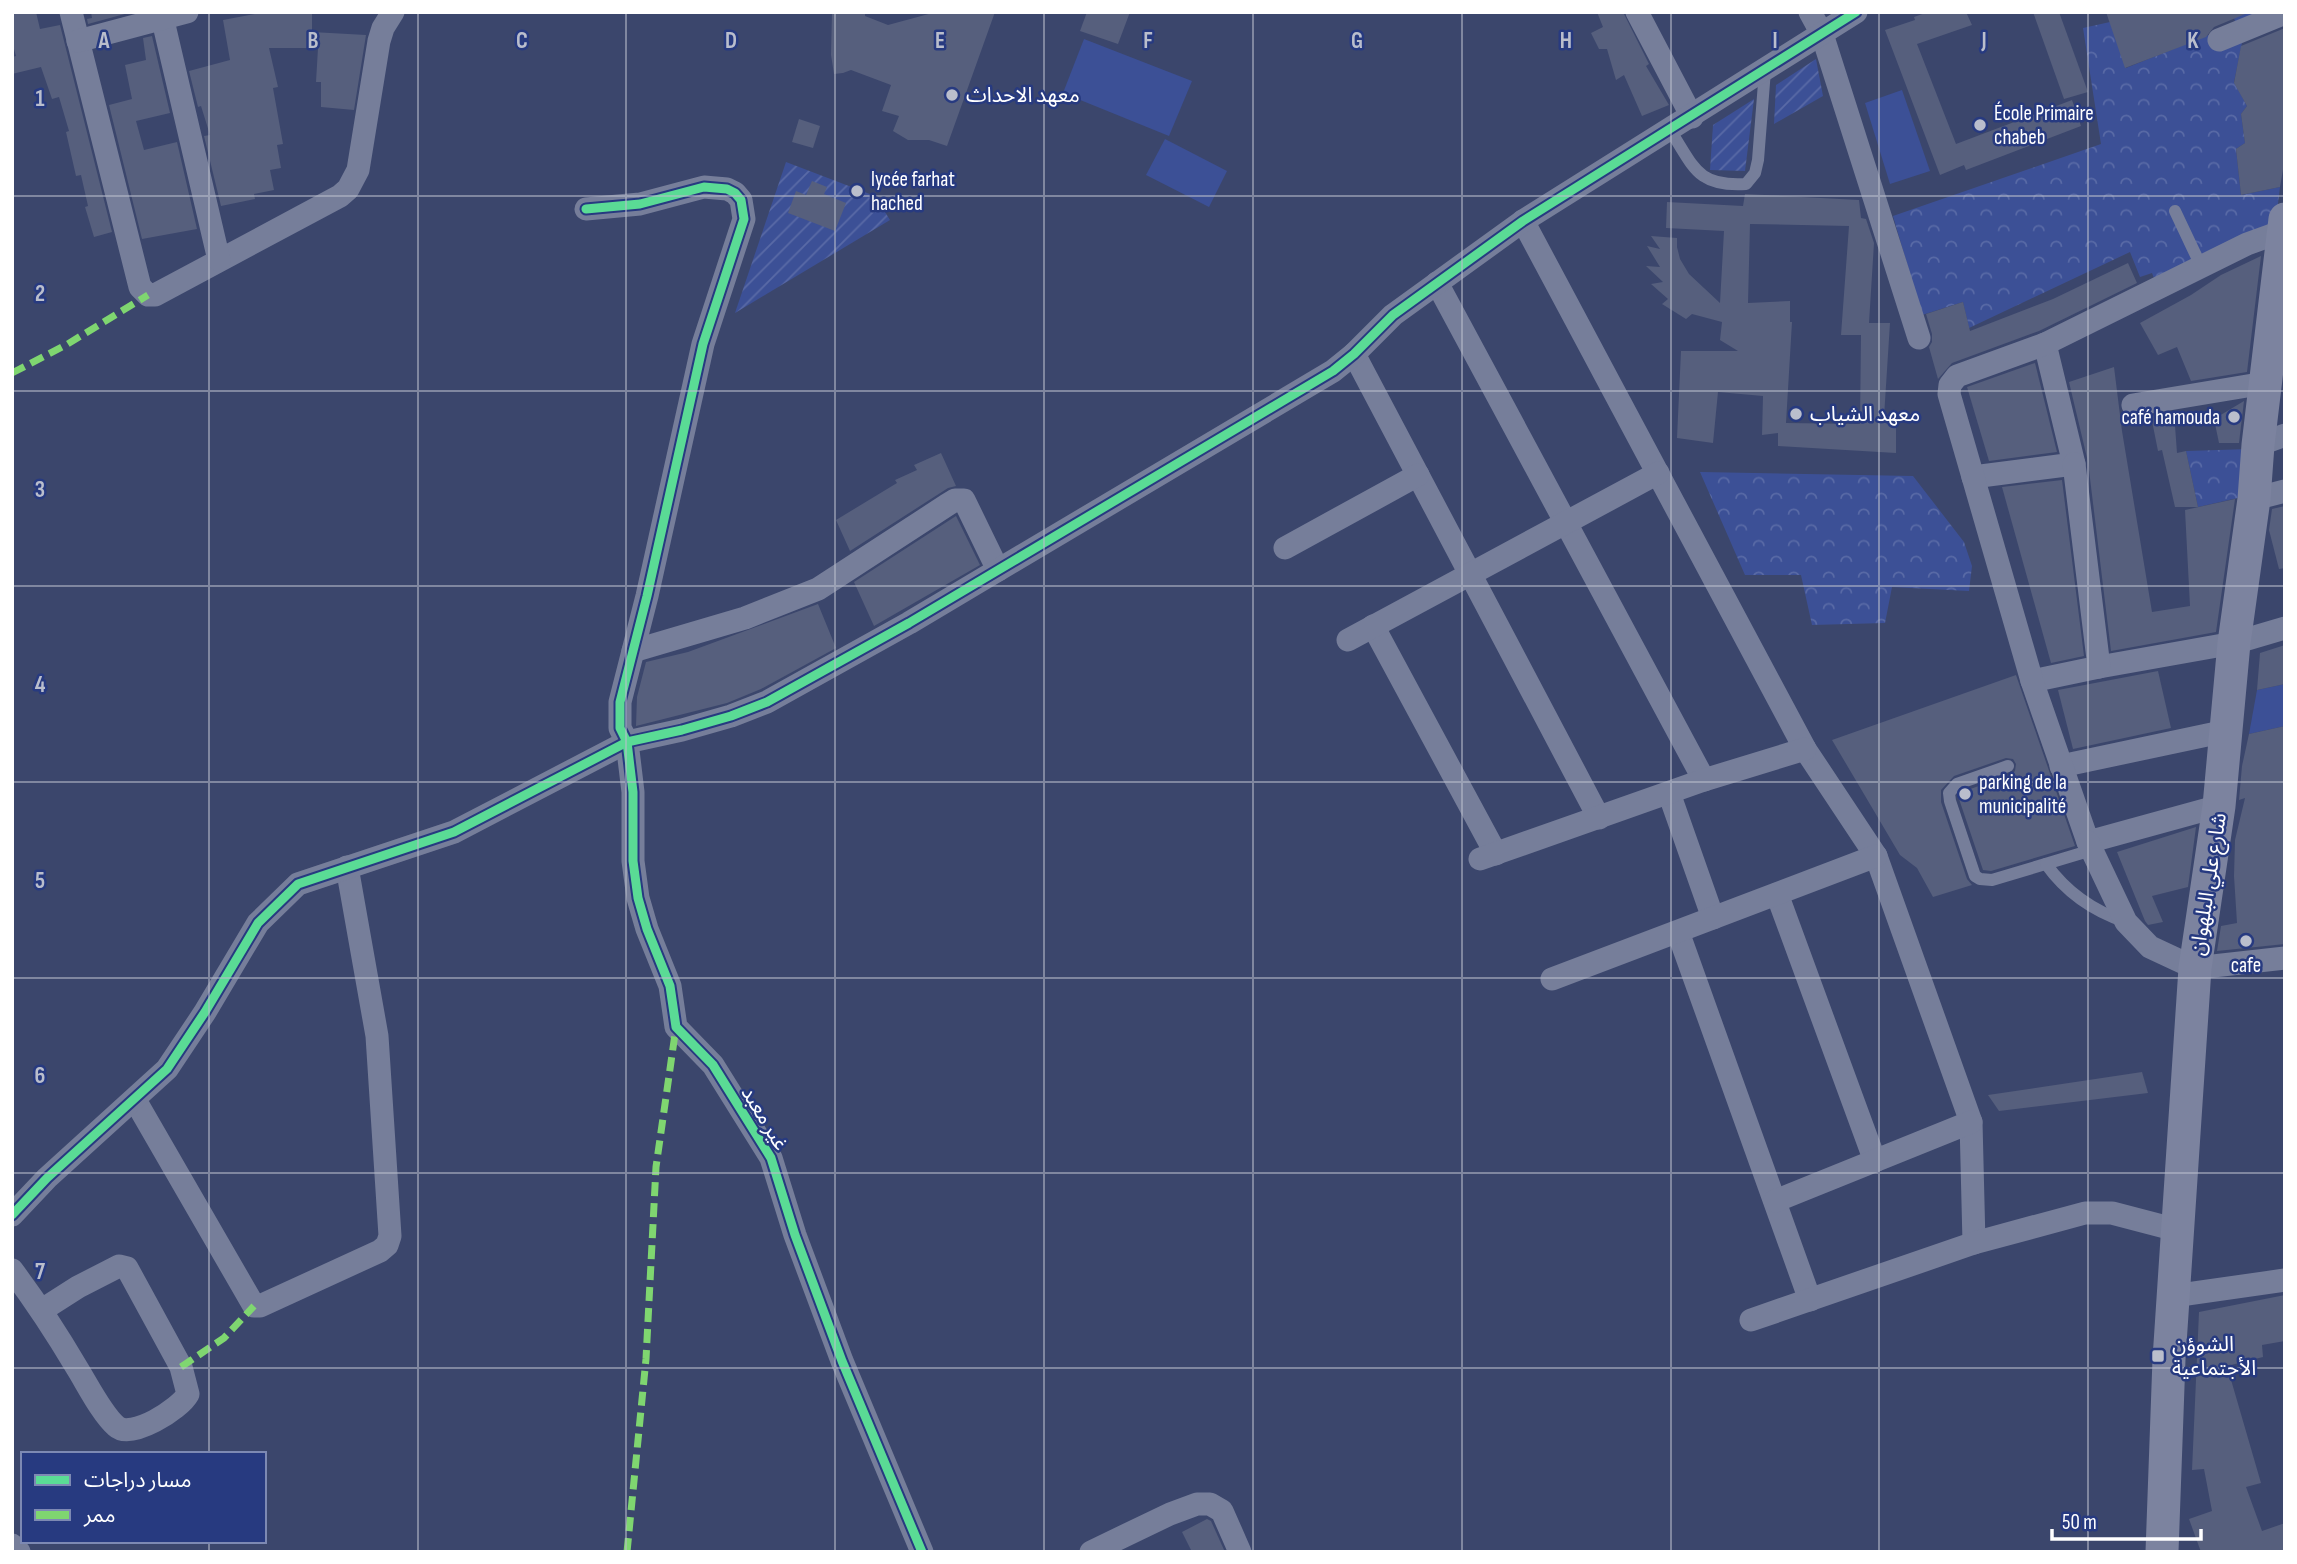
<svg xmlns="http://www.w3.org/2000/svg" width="2297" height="1564" viewBox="0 0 2297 1564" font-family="'Sofia Sans Condensed','Noto Sans Arabic',sans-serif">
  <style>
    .grass { fill: #3c5096 }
    .park { fill: url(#park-crowns) }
    .garden { fill: url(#garden-furrows) }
    .building { fill: #565f7d; fill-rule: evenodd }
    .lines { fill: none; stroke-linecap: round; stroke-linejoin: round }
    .lane { stroke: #767e9a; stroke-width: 12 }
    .street { stroke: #767e9a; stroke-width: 23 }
    .secondary { stroke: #7c839f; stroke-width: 33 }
    .quiet { stroke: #7fd670; stroke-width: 7; stroke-dasharray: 14 7; stroke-linecap: butt }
    .cycleway-casing { stroke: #273a80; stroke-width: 13 }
    .cycleway { stroke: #5adb95; stroke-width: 9 }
    .grid { fill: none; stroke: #babecc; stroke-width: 2; stroke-opacity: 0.55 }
    .poi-dot { fill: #babecc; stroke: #273a80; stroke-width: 2.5 }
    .labels { text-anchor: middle; stroke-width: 5; stroke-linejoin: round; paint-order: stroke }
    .poi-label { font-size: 21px; fill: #fff; stroke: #273a80; text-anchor: start }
    .street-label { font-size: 21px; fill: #fff; stroke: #273a80 }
    .grid-label { font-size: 23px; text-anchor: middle; font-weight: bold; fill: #babecc; stroke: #273a80; stroke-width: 5; stroke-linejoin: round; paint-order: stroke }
  </style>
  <defs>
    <pattern id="park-crowns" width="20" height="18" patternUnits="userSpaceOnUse" patternTransform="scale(1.75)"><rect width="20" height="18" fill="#3c5096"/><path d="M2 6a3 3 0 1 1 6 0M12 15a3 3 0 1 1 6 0" fill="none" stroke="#596aa6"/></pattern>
    <pattern id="garden-furrows" width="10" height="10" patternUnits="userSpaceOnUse" patternTransform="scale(1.75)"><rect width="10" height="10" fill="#3c5096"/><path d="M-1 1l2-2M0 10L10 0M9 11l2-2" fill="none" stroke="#596aa6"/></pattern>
  </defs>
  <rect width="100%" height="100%" fill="#3b466c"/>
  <g class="grass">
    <polygon points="1084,39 1192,81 1169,136 1063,93"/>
    <polygon points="1902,90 1930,171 1890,184 1865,103"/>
    <polygon points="1165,139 1227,171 1209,207 1146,175"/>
    <polygon points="2285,684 2285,726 2249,734 2257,690"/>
  </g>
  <g class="park">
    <polygon points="2232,12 2259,12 2243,38 2234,82 2247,106 2241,114 2245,143 2236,149 2241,195 2280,187 2275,228 2157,286 2152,273 2140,277 2130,252 1969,328 1963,302 1922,315 1893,216 2101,144 2083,28 2110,22 2126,68 2236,24"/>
    <polygon points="2250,449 2251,495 2198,507 2186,451"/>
    <polygon points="1700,472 1913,476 1964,542 1972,566 1969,591 1892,587 1885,623 1812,625 1801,575 1745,575"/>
  </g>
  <g class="garden">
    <polygon points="1816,59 1823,96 1774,124 1776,85"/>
    <polygon points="1754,99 1745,171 1710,170 1713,125"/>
    <polygon points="786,162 875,196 890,220 735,313"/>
  </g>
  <g class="building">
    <polygon points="12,12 36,12 40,29 60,25 112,232 94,237 85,207 88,206 81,175 76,176 66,132 69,131 59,97 52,99 41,67 12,74 12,57 16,56 12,42"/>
    <polygon points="91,12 132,12 88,24 87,19 92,18"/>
    <polygon points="266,12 312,12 312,32 366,35 354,110 321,107 321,82 316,82 318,48 269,48 278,87 273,88 283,144 277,145 281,168 270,170 274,190 254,194 255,199 221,206 204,136 210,135 201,106 198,107 189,71 230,60 223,20"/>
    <polygon points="832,12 865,12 865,16 888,25 936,12 995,12 947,146 929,140 908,140 893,131 899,116 882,111 891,85 851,70 843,73 834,74 831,55"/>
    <polygon points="1087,12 1130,12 1118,44 1080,31"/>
    <polygon points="1597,12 1623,12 1649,64 1646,66 1669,105 1642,116 1624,75 1616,80 1607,49 1599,49 1591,33 1603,27"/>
    <polygon points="1928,12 1966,12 1972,25 1917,44 1956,144 2072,100 2081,126 1966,170 1964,165 1940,175 1885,30 1915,20 1914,17"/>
    <polygon points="2033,12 2059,12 2088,92 2064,99"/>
    <polygon points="2106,12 2250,12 2214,27 2206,37 2125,68"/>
    <polygon points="2285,28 2285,158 2280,187 2241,195 2236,149 2245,143 2241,114 2247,106 2234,83 2241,46"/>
    <polygon points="152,36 170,113 136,121 144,150 177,142 197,229 142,239 109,105 132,99 125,65 146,60 143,38"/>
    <polygon points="799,119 820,126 813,148 792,142"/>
    <polygon points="812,181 827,187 824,194 846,203 835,231 788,213 796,191 806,195"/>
    <path d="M1745 194 1859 200 1861 218 1866 219 1874 243 1869 323H1890L1884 417 1896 418V453L1778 446V433L1762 435 1763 396 1718 392 1713 443 1677 438 1681 351H1738L1720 340 1722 322 1692 314 1686 319 1662 304 1668 299 1651 284 1663 282 1646 266 1660 267 1647 246 1660 249 1651 236 1677 238V247L1680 259 1689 274 1720 303 1724 231 1666 228 1667 202 1743 206ZM1750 224 1849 226 1841 335H1861L1860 424 1786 423 1792 322H1790V301L1748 303Z"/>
    <polygon points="2261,256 2247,372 2191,381 2177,347 2158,355 2140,323 2191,295 2221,275"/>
    <polygon points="2128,263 2137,283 2039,331 1952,363 1938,379 1929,347 1932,342 1932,334 1926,314 1963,302 1970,331 2053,299"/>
    <polygon points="2035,363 2057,452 1989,461 1967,387"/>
    <polygon points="2114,367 2122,431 2152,612 2190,606 2185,510 2235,499 2216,632 2111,651 2088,462 2069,382"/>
    <polygon points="2244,401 2239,443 2219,443 2214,419"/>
    <polygon points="2174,412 2177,453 2186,451 2198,507 2175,507 2162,450 2158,451 2151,416"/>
    <polygon points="941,453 956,486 948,488 850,551 836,520 897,483 895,480 917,470 914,465"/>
    <polygon points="2062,480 2084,656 2051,663 2002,487"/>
    <polygon points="2285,506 2285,568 2279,569 2269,530 2272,509"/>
    <polygon points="956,516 980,565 874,626 854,582"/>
    <polygon points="818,604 836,648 761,689 727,703 636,726 637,697 646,662 688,652"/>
    <polygon points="2285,645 2285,684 2257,690 2260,653"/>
    <polygon points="2158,671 2171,728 2073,749 2058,690"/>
    <polygon points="2016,675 2075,846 1991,871 1983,870 1958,796 1962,792 2012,774 2015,771 2016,764 2013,759 2006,758 1954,776 1941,790 1941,802 1967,879 1972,885 1933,897 1917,868 1900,855 1832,740"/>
    <polygon points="2285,726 2285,944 2217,951 2221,926 2237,923 2234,876 2235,840 2245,798 2239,800 2242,766 2249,734"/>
    <polygon points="2196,827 2188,887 2152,896 2163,922 2148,925 2145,921 2117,852"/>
    <polygon points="2142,1072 2148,1093 1999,1111 1988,1095"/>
    <polygon points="2285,1295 2285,1341 2262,1345 2263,1357 2227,1366 2261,1483 2246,1487 2262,1531 2285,1523 2285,1552 2201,1552 2189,1519 2212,1511 2204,1469 2192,1470 2199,1312"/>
    <polygon points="1207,1519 1211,1521 1225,1552 1192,1552 1182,1532"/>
  </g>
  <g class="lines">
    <g class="lane">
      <path d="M1670 130C1694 167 1697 187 1746 184L1755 173 1758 160 1765 70"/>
      <polyline points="2175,211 2201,266"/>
      <polyline points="2008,766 1957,784 1949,793 1950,801 1975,876 1980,879 1992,880 2092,850"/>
      <path d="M2046 864C2066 892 2093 911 2126 922"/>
    </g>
    <g class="street">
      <polyline points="71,12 140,287 148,295 155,295 340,196 348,189 358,170 379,41 383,28 393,12"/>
      <polyline points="161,12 219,260"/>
      <polyline points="1637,12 1692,117"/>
      <polyline points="1810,12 1822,34 1919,338"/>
      <polyline points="2219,40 2285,13"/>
      <polyline points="78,41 187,12"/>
      <polyline points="586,209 640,204 704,187 727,189 735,193 741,200 744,219 703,344 647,596 620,702 620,728 627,742 633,792 633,861 638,898 647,929 670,986 676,1027 713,1065 771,1158 795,1235 842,1361 922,1552"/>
      <polyline points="1523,221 1805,749 1876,856 1971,1122 1974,1243"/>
      <polyline points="1437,283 1704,780"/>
      <polyline points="1354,354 1599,818"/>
      <polyline points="2133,405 2265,383"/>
      <polyline points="2258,445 2285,435"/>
      <polyline points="1973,477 2074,464 2045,344"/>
      <polyline points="2254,499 2285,491"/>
      <polyline points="1285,548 1418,475"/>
      <polyline points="1373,626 1496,854"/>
      <polyline points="1348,640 1658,473"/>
      <polyline points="633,651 745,618 818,589 947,505 955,500 964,500 998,570"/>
      <polyline points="2099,667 2234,643 2285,628"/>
      <polyline points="2032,681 2099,667 2074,464"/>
      <polyline points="2061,766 2226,731"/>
      <polyline points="1669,793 1713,918"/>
      <polyline points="2219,806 2088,842 2032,681 1949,394 1950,385 1957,376 2045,344 2247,244 2283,231"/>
      <polyline points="2088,842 2126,922 2150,947 2195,968 2285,958"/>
      <polyline points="1480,859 1704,780 1805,749"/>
      <polyline points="1777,894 1875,1161"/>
      <polyline points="1678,932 1810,1300"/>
      <polyline points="1552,979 1876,856"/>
      <polyline points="135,1100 254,1306 260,1306 380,1251 387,1245 390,1236 377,1036 347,867"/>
      <polyline points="1775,1201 1971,1122"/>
      <polyline points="12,1215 47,1178 167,1069 205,1012 258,923 298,884 454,832 627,742 682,730 731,716 767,702 909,623 1333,371 1354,354 1393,315 1523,221 1856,12"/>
      <path d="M12 1270C36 1302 57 1334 77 1368 87 1384 102 1414 116 1426 131 1440 180 1409 188 1394L181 1367 127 1268 119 1266 78 1287 42 1310"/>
      <polyline points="2173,1296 2285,1280"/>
      <polyline points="1751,1320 1974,1243 2085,1213 2112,1213 2177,1230"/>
      <polyline points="12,1545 19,1552"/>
      <polyline points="1091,1552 1170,1514 1197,1504 1210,1504 1222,1511 1240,1552"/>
    </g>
    <polyline class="secondary" points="2162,1552 2169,1359 2195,968 2219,806 2234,643 2254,499 2258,445 2285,219"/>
    <g class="quiet">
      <polyline points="12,373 66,345 148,295"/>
      <polyline points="181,1367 224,1338 254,1306"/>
      <polyline points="627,1552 646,1359 656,1167 676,1027"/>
    </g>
    <defs>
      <g id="cycleway">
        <polyline points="586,209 640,204 704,187 727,189 735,193 741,200 744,219 703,344 647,596 620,702 620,728 627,742 633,792 633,861 638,898 647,929 670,986 676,1027 713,1065 771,1158 795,1235 842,1361 922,1552"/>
        <polyline points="12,1215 47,1178 167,1069 205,1012 258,923 298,884 454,832 627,742 682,730 731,716 767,702 909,623 1333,371 1354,354 1393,315 1523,221 1856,12"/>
      </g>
    </defs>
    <use href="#cycleway" class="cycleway-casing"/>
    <use href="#cycleway" class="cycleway"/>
  </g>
  <path class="grid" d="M209 12V1454M418 12V1552M626 12V1552M835 12V1552M1044 12V1552M1253 12V1552M1462 12V1552M1671 12V1552M1879 12V1552M2088 12V1552M12 196H2285M12 391H2285M12 586H2285M12 782H2285M12 978H2285M12 1173H2285M12 1368H2285M209 1541V1552"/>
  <g class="poi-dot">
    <circle cx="952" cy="95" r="7"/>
    <circle cx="1980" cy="125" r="7"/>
    <circle cx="857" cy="191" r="7"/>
    <circle cx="1796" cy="414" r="7"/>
    <circle cx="2234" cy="417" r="7"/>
    <circle cx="1965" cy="794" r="7"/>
    <circle cx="2246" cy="941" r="7"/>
    <rect x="2151" y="1349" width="14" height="14" rx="3.5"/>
  </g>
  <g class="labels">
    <g class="poi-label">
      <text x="966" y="102">معهد الاحداث</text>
      <text x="1994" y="120">École Primaire<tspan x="1994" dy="24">chabeb</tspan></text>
      <text x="871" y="186">lycée farhat<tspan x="871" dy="24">hached</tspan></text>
      <text x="1810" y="421">معهد الشياب</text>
      <text x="2220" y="424" text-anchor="end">café hamouda</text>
      <text x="1979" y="789">parking de la<tspan x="1979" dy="24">municipalité</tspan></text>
      <text x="2246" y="972" text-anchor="middle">cafe</text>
      <text x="2172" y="1351">الشوؤن<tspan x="2172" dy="24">الأجتماعية</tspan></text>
    </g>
    <g class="street-label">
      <text transform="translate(2208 884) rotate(-81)" y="7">شارع علي البلهوان</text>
      <text transform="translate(765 1118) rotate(59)" y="7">غير معبد</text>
    </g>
  </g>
  <g class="grid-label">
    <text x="104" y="48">A</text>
    <text x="313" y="48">B</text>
    <text x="522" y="48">C</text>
    <text x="731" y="48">D</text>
    <text x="940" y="48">E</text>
    <text x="1148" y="48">F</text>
    <text x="1357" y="48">G</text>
    <text x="1566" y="48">H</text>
    <text x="1775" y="48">I</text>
    <text x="1984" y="48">J</text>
    <text x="2193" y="48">K</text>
    <text x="40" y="106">1</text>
    <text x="40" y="301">2</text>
    <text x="40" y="497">3</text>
    <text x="40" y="692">4</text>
    <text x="40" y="888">5</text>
    <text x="40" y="1083">6</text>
    <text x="40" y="1279">7</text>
  </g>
  <rect width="2297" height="1564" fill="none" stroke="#ffffff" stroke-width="28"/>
  <rect x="21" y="1452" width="245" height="91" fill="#273a80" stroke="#7d89b3" stroke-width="2"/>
  <rect x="35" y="1475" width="35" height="10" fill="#5adb95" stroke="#7d89b3" stroke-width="2"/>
  <text x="84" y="1487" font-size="21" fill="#ffffff">مسار دراجات</text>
  <rect x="35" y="1510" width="35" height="10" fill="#7fd670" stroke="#7d89b3" stroke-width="2"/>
  <text x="84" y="1522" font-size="21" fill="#ffffff">ممر</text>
  <path d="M2052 1529v10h149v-10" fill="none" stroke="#ffffff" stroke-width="3.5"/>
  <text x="2062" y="1529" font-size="21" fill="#ffffff" stroke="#273a80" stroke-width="5" paint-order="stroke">50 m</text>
</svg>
